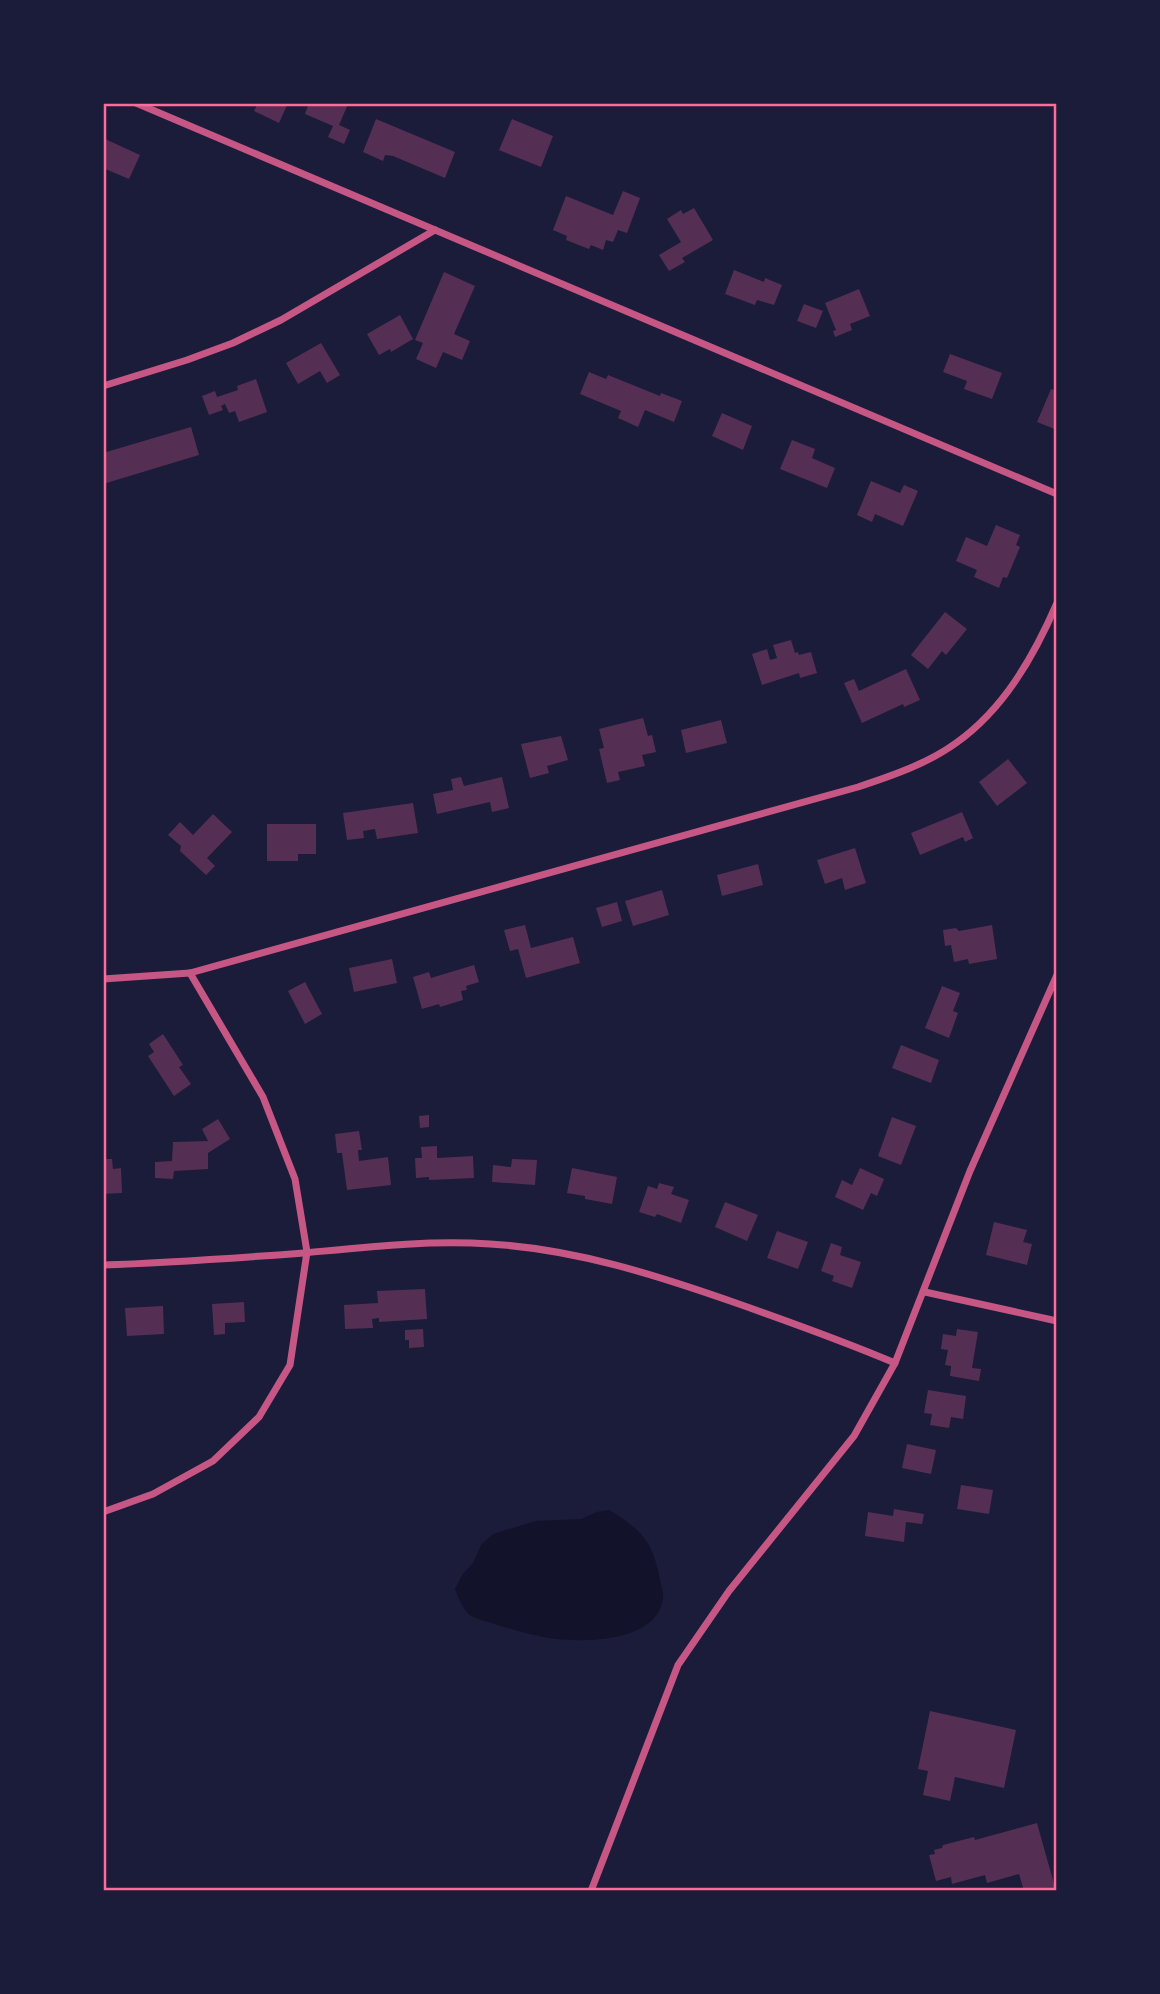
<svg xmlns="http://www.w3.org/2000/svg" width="1160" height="1994" viewBox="0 0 1160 1994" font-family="Overpass,sans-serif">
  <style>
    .water { fill: #12122b }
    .building { fill: #542f53 }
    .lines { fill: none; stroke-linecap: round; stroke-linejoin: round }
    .minor { stroke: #c65784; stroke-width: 7 }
    .neatline { fill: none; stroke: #ff6b9d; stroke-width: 2.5 }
  </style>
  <rect width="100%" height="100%" fill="#1b1b3a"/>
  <path class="water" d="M609 1510C639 1528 652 1540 659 1575 660 1581 663 1589 663 1596 661 1643 581 1643 549 1638 530 1635 510 1629 492 1623 485 1621 477 1619 471 1616 462 1609 459 1598 455 1589L462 1575 473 1563 481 1545 493 1534 536 1521 581 1519 597 1512Z"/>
  <g class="building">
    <polygon points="253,103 288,103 279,123 254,111 257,105"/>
    <polygon points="309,103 348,104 339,125 350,130 344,144 328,137 333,126 305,114"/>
    <polygon points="376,119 455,152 445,178 393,156 385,155 383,161 363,152"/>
    <polygon points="512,119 553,136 541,167 499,150"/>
    <polygon points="103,138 140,155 129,179 103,168"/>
    <polygon points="623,191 640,198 627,233 618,230 613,242 606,240 603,250 591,245 589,249 566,240 567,236 553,230 566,196 613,215"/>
    <polygon points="694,208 713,240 682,258 685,262 669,271 659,255 681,242 667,219 681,210 683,214"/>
    <polygon points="734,270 764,282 765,278 782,285 774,305 757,300 755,305 725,294"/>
    <polygon points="444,272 475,286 454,334 470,341 462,360 443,352 436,368 416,359 423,343 415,340"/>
    <polygon points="859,289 870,316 850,324 852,330 835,337 833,331 836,330 825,303"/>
    <polygon points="804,304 823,311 816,328 797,321"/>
    <polygon points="400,315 413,339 391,352 390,349 379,355 367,334"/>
    <polygon points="321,343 340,375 327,383 320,371 298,384 286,363"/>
    <polygon points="950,354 1002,373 992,399 964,389 967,381 943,372"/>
    <polygon points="589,372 606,379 608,375 660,396 661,393 682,401 674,422 645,410 638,427 618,418 621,411 580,394"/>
    <polygon points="256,379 267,412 239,422 235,411 229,413 225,404 221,406 223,410 209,415 202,396 215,391 217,397 238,390 237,386"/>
    <polygon points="1051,389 1057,391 1057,430 1037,422"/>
    <polygon points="722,413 752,426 743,450 712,436"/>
    <polygon points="191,427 199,455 103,484 103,453"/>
    <polygon points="792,440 815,449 812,458 835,468 827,488 780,469"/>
    <polygon points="871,481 900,493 904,485 918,491 903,526 875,514 872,522 857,515"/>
    <polygon points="996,525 1020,535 1016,545 1020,547 1007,578 1003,577 999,588 974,577 977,570 956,561 966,537 987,546"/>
    <polygon points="945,612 967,629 946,655 942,651 928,669 911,655"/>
    <polygon points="791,640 795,653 798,652 799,655 811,652 817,673 800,678 799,673 762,685 752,654 767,649 770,660 777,658 773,645"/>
    <polygon points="906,669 920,700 904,707 903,704 862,723 844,683 854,679 859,691"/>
    <polygon points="643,718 648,736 652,735 656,752 642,755 645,766 618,772 620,780 607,783 599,749 604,748 599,729"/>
    <polygon points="721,720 727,743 686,753 681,730"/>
    <polygon points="561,736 568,760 547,766 549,773 530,778 521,744"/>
    <polygon points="1008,759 1027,783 997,806 979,782"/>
    <polygon points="461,777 464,786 502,777 509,808 492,812 490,802 437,814 433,794 453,790 451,779"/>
    <polygon points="413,803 418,833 377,839 375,829 363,831 364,838 347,840 343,813"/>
    <polygon points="962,812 973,838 965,842 963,837 920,855 911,833"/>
    <polygon points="213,814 232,832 207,858 215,866 206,875 180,851 181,846 168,835 180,822 193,835"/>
    <polygon points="267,824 316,824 316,854 298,854 298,861 267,861"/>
    <polygon points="855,848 866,883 845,890 842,878 825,884 817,860"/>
    <polygon points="758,864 763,885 722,896 717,875"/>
    <polygon points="662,890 669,915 633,926 625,901"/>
    <polygon points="617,902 622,921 602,927 596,908"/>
    <polygon points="525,925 531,948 573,937 580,963 526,978 518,949 510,951 504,930"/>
    <polygon points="992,925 997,959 969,964 968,959 954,962 951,945 945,946 943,930 956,928 959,931"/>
    <polygon points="392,959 397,983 354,992 349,968"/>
    <polygon points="474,965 479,982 466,986 467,990 461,991 463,1000 440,1007 439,1004 422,1009 413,977 429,972 431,978"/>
    <polygon points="305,982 322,1014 305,1024 288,991"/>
    <polygon points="942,986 960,993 953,1011 958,1013 949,1038 925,1028"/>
    <polygon points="163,1034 183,1065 179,1067 191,1084 174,1096 148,1056 154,1052 149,1044"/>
    <polygon points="901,1045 939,1060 931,1083 892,1068"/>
    <polygon points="429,1115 429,1127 420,1128 419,1116"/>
    <polygon points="892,1117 916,1126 901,1165 878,1156"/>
    <polygon points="218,1119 230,1139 208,1153 208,1169 174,1171 173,1179 155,1178 155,1162 172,1161 173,1142 208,1141 202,1129"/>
    <polygon points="359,1131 362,1150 358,1150 359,1161 388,1157 391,1185 347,1190 342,1153 337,1153 335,1134"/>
    <polygon points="437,1146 437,1158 473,1156 474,1178 429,1180 429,1177 416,1178 415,1158 422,1158 421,1147"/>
    <polygon points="103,1159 112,1159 113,1169 121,1168 122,1193 103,1194"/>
    <polygon points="512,1159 537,1160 535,1185 492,1182 493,1165 511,1167"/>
    <polygon points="572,1168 617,1177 612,1204 585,1199 585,1196 567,1193"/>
    <polygon points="860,1168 884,1179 877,1196 871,1193 863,1210 835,1197 842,1180 852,1185"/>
    <polygon points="659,1183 674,1187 671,1194 689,1200 681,1223 657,1214 655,1217 639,1212 648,1186 657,1189"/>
    <polygon points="725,1202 758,1215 747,1241 715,1227"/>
    <polygon points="994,1222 1027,1230 1023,1242 1032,1244 1027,1265 986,1255"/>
    <polygon points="777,1231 808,1242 798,1269 767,1258"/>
    <polygon points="831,1243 842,1247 840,1255 861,1262 852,1288 832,1281 834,1276 821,1271"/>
    <polygon points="425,1289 427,1319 379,1322 379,1318 372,1319 373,1328 345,1329 344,1305 378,1303 377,1291"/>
    <polygon points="244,1302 245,1322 225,1323 225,1334 214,1335 212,1304"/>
    <polygon points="163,1306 164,1334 127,1336 125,1308"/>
    <polygon points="423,1329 424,1347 409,1348 409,1340 405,1340 405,1330"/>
    <polygon points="957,1329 978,1332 972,1368 981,1369 979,1381 950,1376 951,1366 945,1365 948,1350 941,1349 943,1334 956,1336"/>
    <polygon points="928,1390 966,1396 963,1419 951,1417 949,1428 930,1425 932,1414 924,1413"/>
    <polygon points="907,1444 936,1450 931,1474 902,1468"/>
    <polygon points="961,1485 993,1490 989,1514 957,1509"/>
    <polygon points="894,1509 924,1514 922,1524 906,1522 904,1542 865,1536 868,1512 893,1516"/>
    <polygon points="930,1711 1016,1730 1004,1788 955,1777 950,1801 923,1795 928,1771 918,1769"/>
    <polygon points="1037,1823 1056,1891 1024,1891 1019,1874 987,1883 985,1875 952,1884 951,1877 936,1881 929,1855 935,1854 934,1850 942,1848 943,1845 974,1837 975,1840"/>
  </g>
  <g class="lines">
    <g class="minor">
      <polyline points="136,103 1057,494"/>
      <polyline points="103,386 187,360 233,343 281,320 435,230"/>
      <path d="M103 979 190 973 858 787C891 776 927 764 956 743 1004 709 1034 656 1057 603"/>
      <path d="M103 1265C170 1263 237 1258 304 1253 367 1247 427 1240 490 1244 575 1249 656 1275 736 1303 790 1322 843 1341 895 1363"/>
      <polyline points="925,1292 1057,1321"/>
      <polyline points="103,1512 153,1494 213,1461 259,1417 290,1365 307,1252 295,1179 263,1097 190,973"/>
      <polyline points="591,1891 678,1665 729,1591 854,1436 895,1363 970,1171 1057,975"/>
    </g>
  </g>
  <rect width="1160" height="1994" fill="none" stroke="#1b1b3a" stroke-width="210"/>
  <rect x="105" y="105" width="950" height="1784" class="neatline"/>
</svg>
